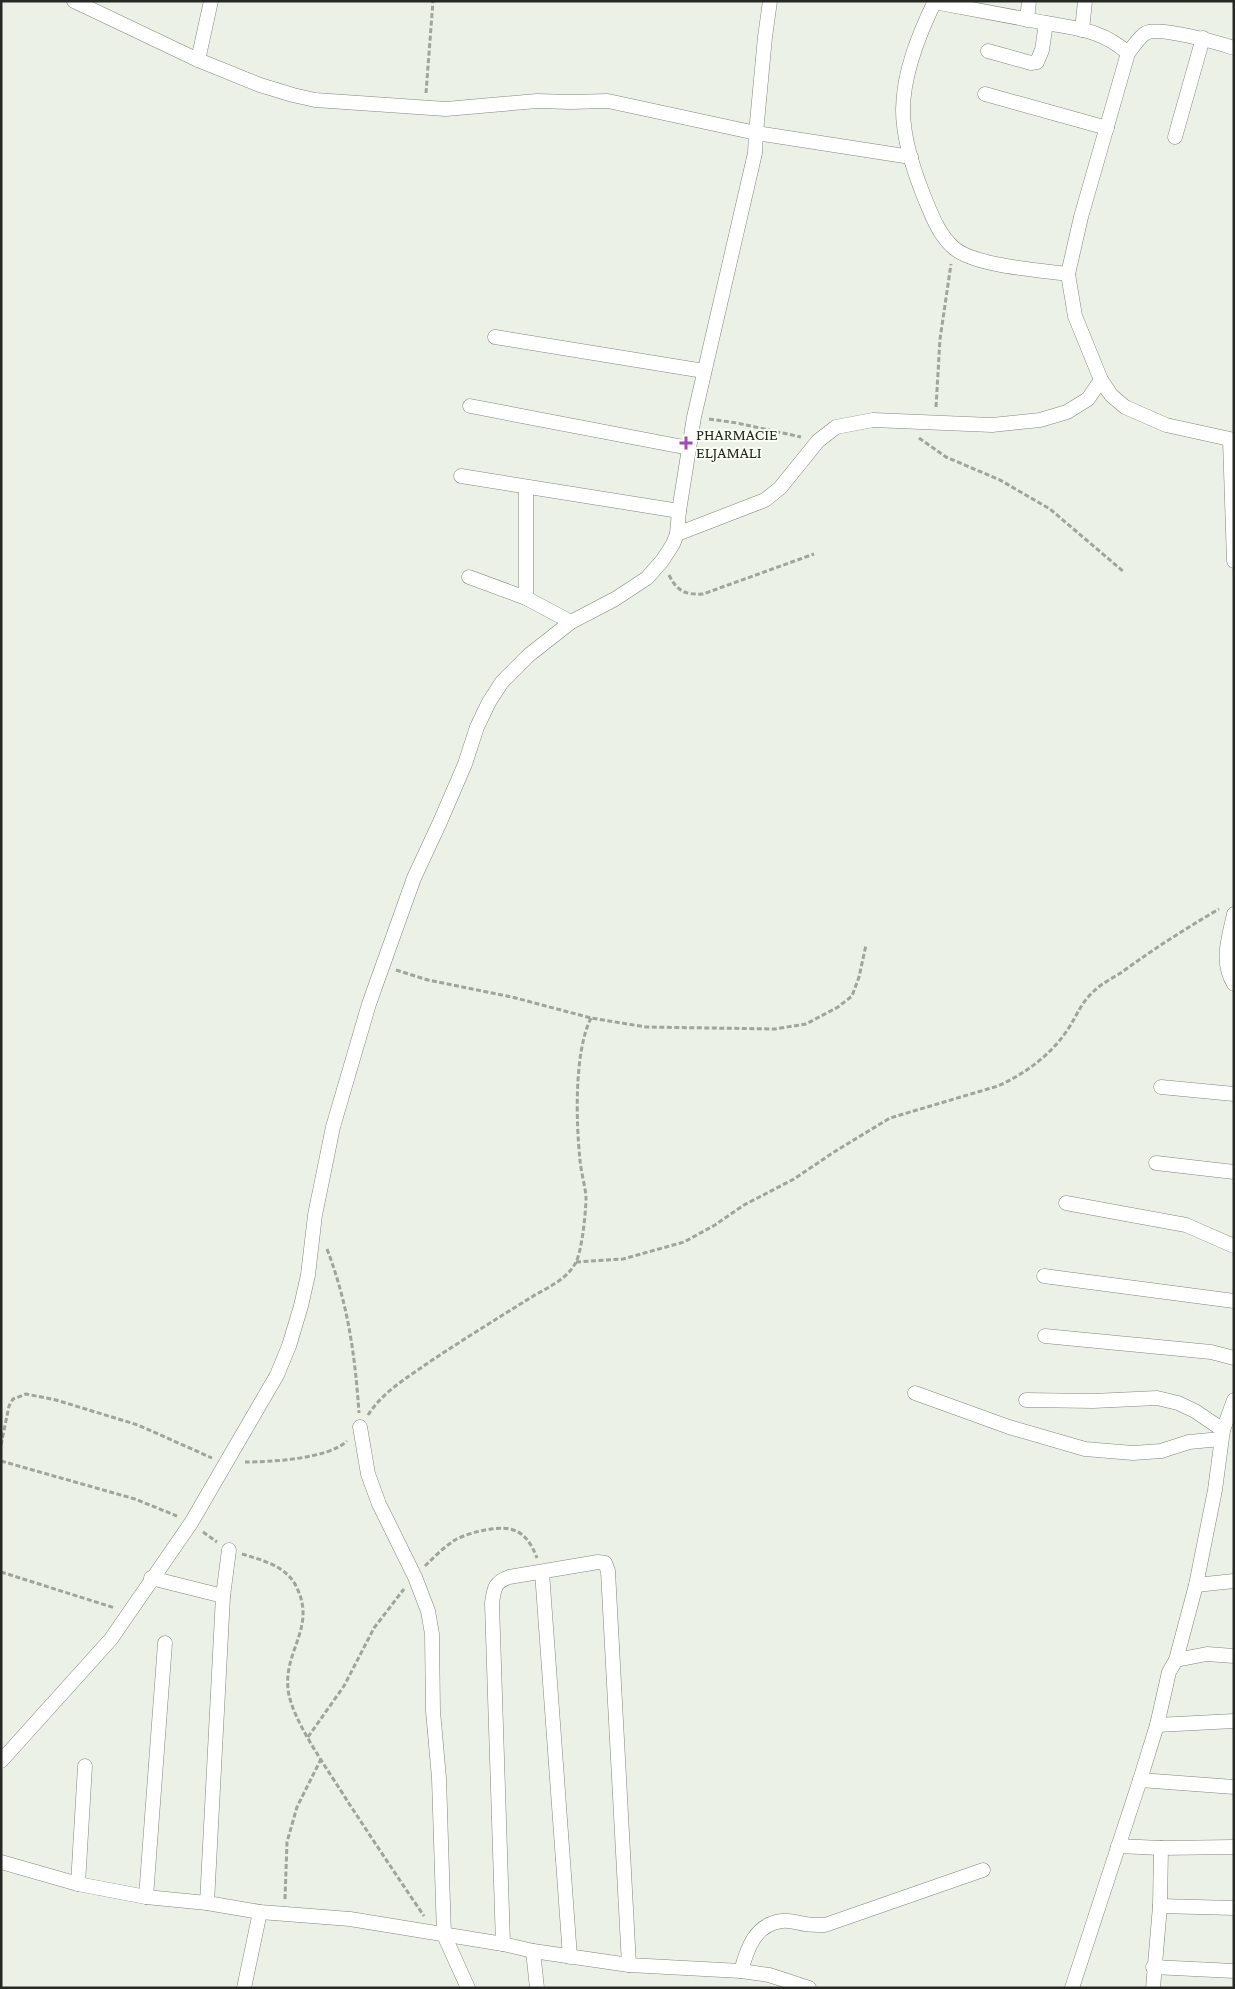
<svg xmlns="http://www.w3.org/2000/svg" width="1235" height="1989" viewBox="0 0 1235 1989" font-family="'Crimson Pro',serif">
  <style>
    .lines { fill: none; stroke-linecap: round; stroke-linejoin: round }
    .street-casing { stroke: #81877d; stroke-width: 15 }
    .path { stroke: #9fa49c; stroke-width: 3; stroke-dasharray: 5 2.5; stroke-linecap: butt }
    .street { stroke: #fff; stroke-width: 14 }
    .poi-dot { fill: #a448b3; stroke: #f8fff4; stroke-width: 2 }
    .labels { text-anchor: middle; stroke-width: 4; stroke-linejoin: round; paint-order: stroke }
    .poi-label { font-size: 16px; fill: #262824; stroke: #f8fff4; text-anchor: start }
  </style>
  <rect width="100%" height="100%" fill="#ebf1e7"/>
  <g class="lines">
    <defs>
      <g id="street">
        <polyline points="74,1 198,60 260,85 293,95 315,100 446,109 537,101 570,102 608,101 756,133 765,37 770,1"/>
        <path d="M935 1C919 34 903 73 903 110 903 140 914 172 925 199 932 216 939 235 954 248 975 266 1039 270 1068 274"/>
        <polyline points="934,2 1046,23"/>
        <polyline points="1027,20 1029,1"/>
        <polyline points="1082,30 1085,1"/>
        <path d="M1234 48C1219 43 1159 26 1146 33 1140 36 1133 47 1128 53L1081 217 1068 274 1075 316 1101 380 1111 395 1125 407 1166 425 1234 440"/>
        <path d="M988 51 1031 63 1037 62 1042 50 1046 23C1079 29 1102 30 1128 53"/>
        <polyline points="198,60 211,1"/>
        <polyline points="985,94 1107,128"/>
        <polyline points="1175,137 1203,38"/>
        <polyline points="495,337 704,371"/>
        <polyline points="470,406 689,448"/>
        <polyline points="1230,440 1234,561"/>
        <polyline points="461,476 679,511"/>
        <polyline points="677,534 765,500 780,488 818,441 836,427 873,420 992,425 1040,420 1067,412 1088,399 1101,380"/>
        <polyline points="469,577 526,598 571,622"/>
        <polyline points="526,598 526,487"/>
        <path d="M1234 914C1229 938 1220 961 1234 984"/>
        <polyline points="1161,1087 1234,1094"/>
        <polyline points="1156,1163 1234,1172"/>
        <polyline points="1066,1203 1186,1225 1234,1246"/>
        <polyline points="1044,1276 1234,1301"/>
        <polyline points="1045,1336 1211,1352 1234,1358"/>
        <polyline points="915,1393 1009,1427 1085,1449 1133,1453 1161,1451 1189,1442 1221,1439"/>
        <polyline points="1026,1400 1093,1401 1157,1398 1178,1403 1195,1411 1223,1430"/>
        <polyline points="360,1427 368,1474 379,1504 415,1577 428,1611 432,1634 433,1711 439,1778 444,1935 468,1988"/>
        <polyline points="542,1572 570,1957"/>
        <polyline points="151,1578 223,1596 229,1550"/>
        <polyline points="1196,1585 1234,1581"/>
        <polyline points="1176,1660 1207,1654 1234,1656"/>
        <polyline points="1157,1725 1234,1721"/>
        <polyline points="1,1761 111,1639 191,1523 277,1375 289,1346 301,1306 308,1275 315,1215 333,1127 369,1004 414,878 440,822 465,764 477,727 489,702 502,682 529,655 571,622 615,599 647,578 662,561 673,544 677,534 679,511 694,417 755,153 756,133 911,157"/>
        <polyline points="1140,1780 1234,1787"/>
        <polyline points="1118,1846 1161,1848 1234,1847"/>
        <polyline points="1,1862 78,1884 146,1897 207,1903 260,1912 350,1919 503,1944 533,1951 629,1965 741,1971 769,1975 809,1988"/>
        <polyline points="78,1884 85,1766"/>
        <polyline points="146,1897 165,1643"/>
        <polyline points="207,1903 223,1596"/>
        <polyline points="1160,1906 1234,1908"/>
        <path d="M503 1944 492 1603C494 1588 495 1582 509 1577L598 1562 605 1563 608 1571 629 1965"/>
        <polyline points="533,1951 537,1988"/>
        <polyline points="1153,1967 1234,1971"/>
        <path d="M741 1971C747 1949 755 1924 782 1921 789 1920 798 1923 805 1924 812 1925 818 1925 825 1925L983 1870"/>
        <polyline points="244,1988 260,1912"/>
        <polyline points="1072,1988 1140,1780 1157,1725 1169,1672 1176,1660 1196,1585 1215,1490 1223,1430 1234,1400"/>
        <polyline points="1153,1988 1160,1906 1161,1848"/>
      </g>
    </defs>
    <use href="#street" class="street-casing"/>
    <g class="path">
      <polyline points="426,93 433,1"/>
      <polyline points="936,407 940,339 951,264"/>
      <polyline points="709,419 737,423 801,437"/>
      <polyline points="919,438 946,457 1000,480 1050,509 1124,572"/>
      <path d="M669 575C677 591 685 595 703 594L814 554"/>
      <polyline points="396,970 428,980 512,997 591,1018 646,1027 775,1029 806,1024 838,1007 852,996 859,977 866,945"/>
      <path d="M327 1249C348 1304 355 1355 359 1413"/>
      <path d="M576 1262 623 1259 684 1242 715 1225 744 1205 794 1179 834 1152 890 1118 998 1086C1026 1073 1051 1055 1068 1029 1078 1014 1080 1004 1094 991 1102 983 1113 978 1122 972 1155 948 1185 929 1219 909"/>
      <path d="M368 1415C382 1393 405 1379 425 1365 459 1342 495 1320 530 1298 546 1288 565 1281 575 1264 582 1253 586 1211 586 1197 585 1185 581 1172 580 1160 576 1122 574 1052 591 1018"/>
      <polyline points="1,1445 9,1406 13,1399 26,1394 56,1400 138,1425 212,1458"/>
      <polyline points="1,1461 135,1499 177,1516"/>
      <path d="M245 1462C270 1462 328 1459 347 1441"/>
      <polyline points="203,1532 217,1542"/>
      <path d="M242 1554C262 1560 286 1566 296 1586 317 1627 284 1649 288 1689 291 1720 331 1774 348 1802 373 1840 398 1878 424 1916"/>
      <path d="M425 1566C434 1557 444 1547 455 1540 464 1535 475 1532 485 1530 513 1525 526 1530 537 1558"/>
      <polyline points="1,1572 115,1608"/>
      <polyline points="308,1737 344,1686 374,1628 404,1589"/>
      <polyline points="285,1899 287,1842 297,1807 321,1759"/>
    </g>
    <use href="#street" class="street"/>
  </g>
  <path class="poi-dot" d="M683.5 435.5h5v5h5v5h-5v5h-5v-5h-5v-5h5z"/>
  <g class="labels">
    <g class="poi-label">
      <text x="696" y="440">PHARMACIE<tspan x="696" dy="18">ELJAMALI</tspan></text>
    </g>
  </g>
  <rect width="1235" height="1989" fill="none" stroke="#262824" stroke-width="5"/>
</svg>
